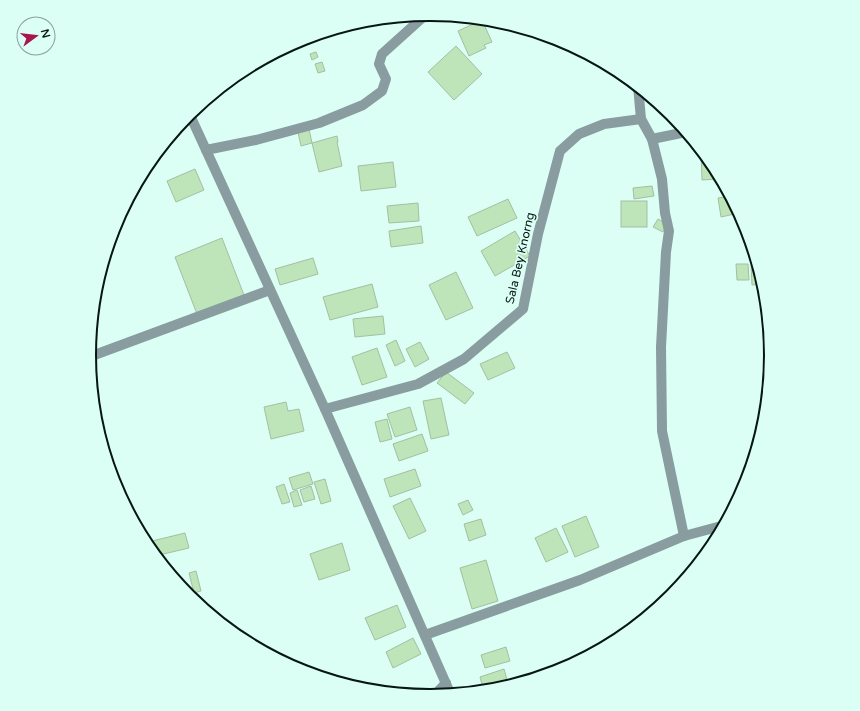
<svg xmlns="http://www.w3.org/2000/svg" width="860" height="711" viewBox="0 0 860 711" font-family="'Varela Round',sans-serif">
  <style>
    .building { fill: #bee4ba; stroke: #a5bea2 }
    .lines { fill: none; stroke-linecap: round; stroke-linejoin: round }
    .service { stroke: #899c9f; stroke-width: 10 }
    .minor { stroke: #899c9f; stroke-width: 10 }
    .tertiary { stroke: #899c9f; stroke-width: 10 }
    .labels { text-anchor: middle; stroke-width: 3.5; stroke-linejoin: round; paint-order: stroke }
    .street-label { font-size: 12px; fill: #061612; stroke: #dbfff4 }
    .rim { fill: none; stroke: #061612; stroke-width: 2 }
  </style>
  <rect width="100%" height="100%" fill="#dbfff4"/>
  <g class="building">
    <polygon points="482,20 492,42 484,45 486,48 469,56 458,31"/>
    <polygon points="456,46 482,74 454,100 428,72"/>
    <polygon points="316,52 318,57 312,60 310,54"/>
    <polygon points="322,62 325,71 318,73 315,64"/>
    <polygon points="309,129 312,143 301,146 298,132"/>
    <polygon points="337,136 338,142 337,142 342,166 319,172 312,143"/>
    <polygon points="701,152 702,152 714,166 717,172 718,179 702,180"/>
    <polygon points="393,162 396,187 361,191 358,166"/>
    <polygon points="195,169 204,190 176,202 167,181"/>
    <polygon points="652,186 654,196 634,199 633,188"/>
    <polygon points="730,196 739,213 721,217 718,198"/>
    <polygon points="508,199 517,218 477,236 468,217"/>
    <rect x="621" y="201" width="26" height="26"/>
    <polygon points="418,203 419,221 389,223 387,206"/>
    <polygon points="658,219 667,224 663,232 653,227"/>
    <polygon points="421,226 423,243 391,247 389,231"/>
    <polygon points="515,231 530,256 495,276 481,251"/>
    <polygon points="222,238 244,295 197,314 175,257"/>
    <polygon points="313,258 318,274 280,285 275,269"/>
    <polygon points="736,264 748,264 749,280 737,280"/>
    <polygon points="751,264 757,264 764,284 752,285"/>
    <polygon points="456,272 473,308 446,320 429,285"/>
    <polygon points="372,284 378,307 330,320 323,297"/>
    <polygon points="383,316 385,334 355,337 353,319"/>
    <polygon points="396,340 405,361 395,366 386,345"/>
    <polygon points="420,342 429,359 415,367 406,349"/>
    <polygon points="377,348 387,377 362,385 352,357"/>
    <polygon points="507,352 515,368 488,380 480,364"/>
    <polygon points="446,372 474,393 465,404 437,383"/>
    <polygon points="441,398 449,435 431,439 423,401"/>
    <polygon points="286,402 288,411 299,409 304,431 271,439 264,407"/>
    <polygon points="410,407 417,430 395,437 387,414"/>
    <polygon points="387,419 392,439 380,442 375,422"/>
    <polygon points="422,434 428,451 399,461 393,444"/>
    <polygon points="415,469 421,486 390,497 384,479"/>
    <polygon points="309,472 313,484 293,490 289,478"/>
    <polygon points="325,479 331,501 321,504 314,482"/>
    <polygon points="284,484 290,502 282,504 276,487"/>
    <polygon points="311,486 315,499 304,502 300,490"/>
    <polygon points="297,490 302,505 294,507 290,493"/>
    <polygon points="410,498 426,531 409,539 393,506"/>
    <polygon points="468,500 473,510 463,515 458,504"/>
    <polygon points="586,516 599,547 575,557 562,526"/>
    <polygon points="481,519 486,535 469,541 464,524"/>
    <polygon points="556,528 568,552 546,562 535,538"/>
    <polygon points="185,533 189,548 155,556 150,550 148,542"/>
    <polygon points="342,543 350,570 319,580 310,554"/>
    <polygon points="486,560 498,601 472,609 460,568"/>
    <polygon points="196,571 201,591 194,593 189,573"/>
    <polygon points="397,605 406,627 375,640 365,618"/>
    <polygon points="413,638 421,654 393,668 386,652"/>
    <polygon points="506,647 510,661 485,668 481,655"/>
    <polygon points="504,669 509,687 496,690 484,692 480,677"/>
  </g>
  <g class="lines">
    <polyline class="service" points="89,357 270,290"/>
    <g class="minor">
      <polyline points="638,86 641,119 652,139 662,179 665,213 669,231 666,252 661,347 662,431 684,536"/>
      <polyline points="652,139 686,132"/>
      <polyline points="206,150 256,140 319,123 363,105 382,91 386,79 379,64 382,54 422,18 428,14"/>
      <polyline points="325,409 418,384 464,359 523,309 538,234 560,151 579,134 604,124 641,119"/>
      <polyline points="425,635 580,580 684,536 725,525"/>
      <polyline points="433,697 446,683"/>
    </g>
    <polyline class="tertiary" points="189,113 325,409 451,695"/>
  </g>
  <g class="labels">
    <g class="street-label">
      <text transform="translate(520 258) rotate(-77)" y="4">Sala Bey Knorng</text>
    </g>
  </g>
  <path d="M0 0H860V711H0ZM96 355a334 334 0 1 1 668 0a334 334 0 1 1-668 0Z" fill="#dbfff4" fill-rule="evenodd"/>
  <path class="rim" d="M96 355a334 334 0 1 1 668 0a334 334 0 1 1-668 0Z"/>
  <g transform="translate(36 36) rotate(75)"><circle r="19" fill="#dbfff4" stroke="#86a29a"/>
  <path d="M0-3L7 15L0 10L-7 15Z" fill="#aa164b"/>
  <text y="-6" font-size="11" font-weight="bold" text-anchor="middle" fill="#061612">N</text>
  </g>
</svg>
